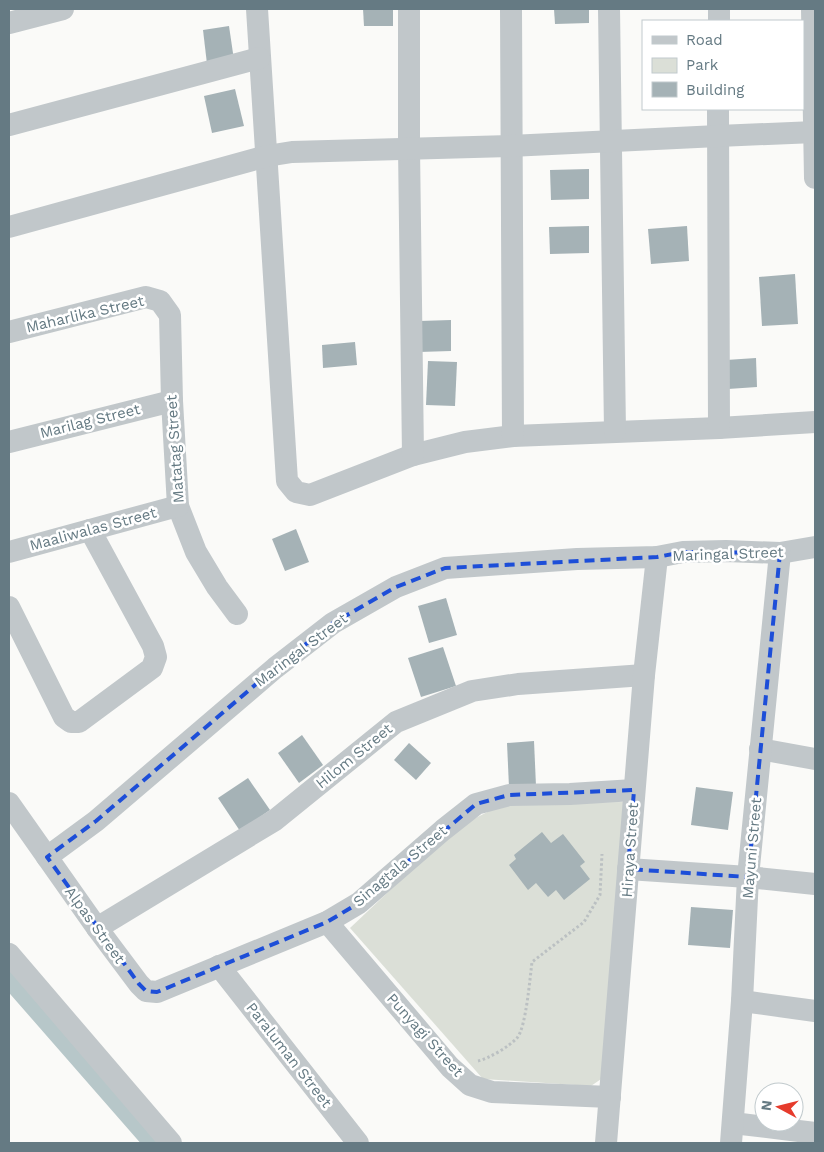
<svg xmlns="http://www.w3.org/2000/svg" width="824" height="1152" viewBox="0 0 824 1152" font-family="'Work Sans',sans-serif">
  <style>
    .green { fill: #dbdfd7 }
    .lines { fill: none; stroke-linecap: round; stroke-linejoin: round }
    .canal { stroke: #b7c7c9; stroke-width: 22 }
    .building { fill: #a5b2b6 }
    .path { stroke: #bbc0c2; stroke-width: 3; stroke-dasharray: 2.5 2.5; stroke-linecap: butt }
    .minor { stroke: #c1c7ca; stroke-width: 22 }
    .marked { fill: none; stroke: #1d4ed8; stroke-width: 4; stroke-dasharray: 10 6; stroke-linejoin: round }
    .labels { text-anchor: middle; stroke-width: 5; stroke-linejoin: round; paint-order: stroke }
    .street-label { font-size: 15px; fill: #657a83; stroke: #fff }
  </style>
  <rect width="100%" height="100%" fill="#fafaf8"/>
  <polygon class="green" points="626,802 604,1077 591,1086 483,1079 350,928 456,828 505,803"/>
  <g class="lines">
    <polyline class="canal" points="9,976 155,1143"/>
  </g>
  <g class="building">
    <polygon points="363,9 393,9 393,26 364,26"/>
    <polygon points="554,9 589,9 589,23 555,24"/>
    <polygon points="229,26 234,60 207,64 203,30"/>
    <polygon points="235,89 244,126 212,133 204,96"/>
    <polygon points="589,169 589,199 551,200 550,170"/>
    <polygon points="589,226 589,253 550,254 549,227"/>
    <polygon points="687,226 689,261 651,264 648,229"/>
    <polygon points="795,274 798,324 762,326 759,277"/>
    <polygon points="451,320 451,351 419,352 419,321"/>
    <polygon points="355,342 357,365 323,368 322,345"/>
    <polygon points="756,358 757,387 728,389 726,360"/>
    <polygon points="428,361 457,362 455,406 426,405"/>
    <polygon points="296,529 309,562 285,571 272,539"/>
    <polygon points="446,598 457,635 429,643 418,606"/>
    <polygon points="443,647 456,686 421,697 408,658"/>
    <polygon points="302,735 323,765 299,783 278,753"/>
    <polygon points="534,741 536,786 509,787 507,743"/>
    <polygon points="409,743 431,763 416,780 394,760"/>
    <polygon points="248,778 270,810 240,831 218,798"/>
    <polygon points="696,787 733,792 728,830 691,825"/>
    <polygon points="542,832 551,843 563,834 585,862 580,866 590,879 564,900 556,890 548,897 536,883 528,890 509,865 516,859 514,855"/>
    <polygon points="691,907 733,910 730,948 688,945"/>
  </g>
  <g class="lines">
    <path class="path" d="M478 1061C488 1059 510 1046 517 1038 526 1028 530 977 532 962L584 922 600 895 602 854"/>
    <g class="minor">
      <polyline points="257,9 287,481 296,492 310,495 413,455 465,442 513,436 719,428 815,422"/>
      <polyline points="409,9 409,148 413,455"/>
      <polyline points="511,9 513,436"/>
      <polyline points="609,9 615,431"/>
      <polyline points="812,9 815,178"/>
      <polyline points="719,21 719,9"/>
      <polyline points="9,23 63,9"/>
      <polyline points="718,109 719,428"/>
      <polyline points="9,125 259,58"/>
      <polyline points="9,227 267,156 292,152 510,146 718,136 815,132"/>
      <polyline points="9,332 146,297 160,301 170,315 172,401 178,506 196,552 217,587 237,614"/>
      <polyline points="9,442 172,401"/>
      <polyline points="9,552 178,506"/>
      <polyline points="9,607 64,717 71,722 79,722 152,668 156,657 153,646 90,530"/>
      <polyline points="760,749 815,759"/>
      <polyline points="9,803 97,928 139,984 146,991 157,992 327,922 359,903 443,830 476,804 509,795 570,794 634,790"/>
      <polyline points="47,857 96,821 275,668 333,623 396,587 445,568 577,559 657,557 683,552 726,551 780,553 815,547"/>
      <polyline points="628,869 748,877 815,884"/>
      <polyline points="327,922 450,1067 470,1085 492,1092 610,1097"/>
      <polyline points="97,928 275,820 396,722 472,691 518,684 644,675"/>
      <polyline points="9,954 171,1143"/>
      <polyline points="219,966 358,1143"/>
      <polyline points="742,1001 815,1011"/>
      <polyline points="733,1123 815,1133"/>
      <polyline points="606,1143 644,675 657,557"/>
      <polyline points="731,1143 742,1001 748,877 780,553"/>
    </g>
  </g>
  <path class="marked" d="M683 552 780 553 748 877 628 869 634 790 509 795 476 804 359 903 327 922 157 992 146 991 139 984 47 857 96 821 275 668 333 623 396 587 445 568 657 557Z"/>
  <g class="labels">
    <g class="street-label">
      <text transform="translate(85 314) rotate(-13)" y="5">Maharlika Street</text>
      <text transform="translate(90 421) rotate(-14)" y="5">Marilag Street</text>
      <text transform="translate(175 449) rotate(-94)" y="5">Matatag Street</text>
      <text transform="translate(93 529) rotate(-15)" y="5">Maaliwalas Street</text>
      <text transform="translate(728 554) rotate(-2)" y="5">Maringal Street</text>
      <text transform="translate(301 650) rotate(-37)" y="5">Maringal Street</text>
      <text transform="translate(354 756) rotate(-39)" y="5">Hilom Street</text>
      <text transform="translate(752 848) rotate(-85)" y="5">Mayuni Street</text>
      <text transform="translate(630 850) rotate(-86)" y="5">Hiraya Street</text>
      <text transform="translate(400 866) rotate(-40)" y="5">Sinagtala Street</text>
      <text transform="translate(95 925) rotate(54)" y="5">Alpas Street</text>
      <text transform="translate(425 1035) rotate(48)" y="5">Punyagi Street</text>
      <text transform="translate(289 1055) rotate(52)" y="5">Paraluman Street</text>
    </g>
  </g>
  <rect width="824" height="1152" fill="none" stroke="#657a83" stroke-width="20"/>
  <rect x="642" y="20" width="162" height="90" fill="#ffffff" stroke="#c1cacd"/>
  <rect x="652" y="36" width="25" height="8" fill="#c1c7ca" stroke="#c1cacd"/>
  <text x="686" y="45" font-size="15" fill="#657a83">Road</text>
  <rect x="652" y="58" width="25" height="15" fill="#dbdfd7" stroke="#c1cacd"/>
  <text x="686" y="70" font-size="15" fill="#657a83">Park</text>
  <rect x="652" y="82" width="25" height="15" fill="#a5b2b6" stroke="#c1cacd"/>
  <text x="686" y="95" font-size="15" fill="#657a83">Building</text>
  <g transform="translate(779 1107) rotate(277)"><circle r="24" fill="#ffffff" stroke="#c1cacd"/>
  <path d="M0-4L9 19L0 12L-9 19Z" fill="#e63b2c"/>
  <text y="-8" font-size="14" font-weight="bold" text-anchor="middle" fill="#657a83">N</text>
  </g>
</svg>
